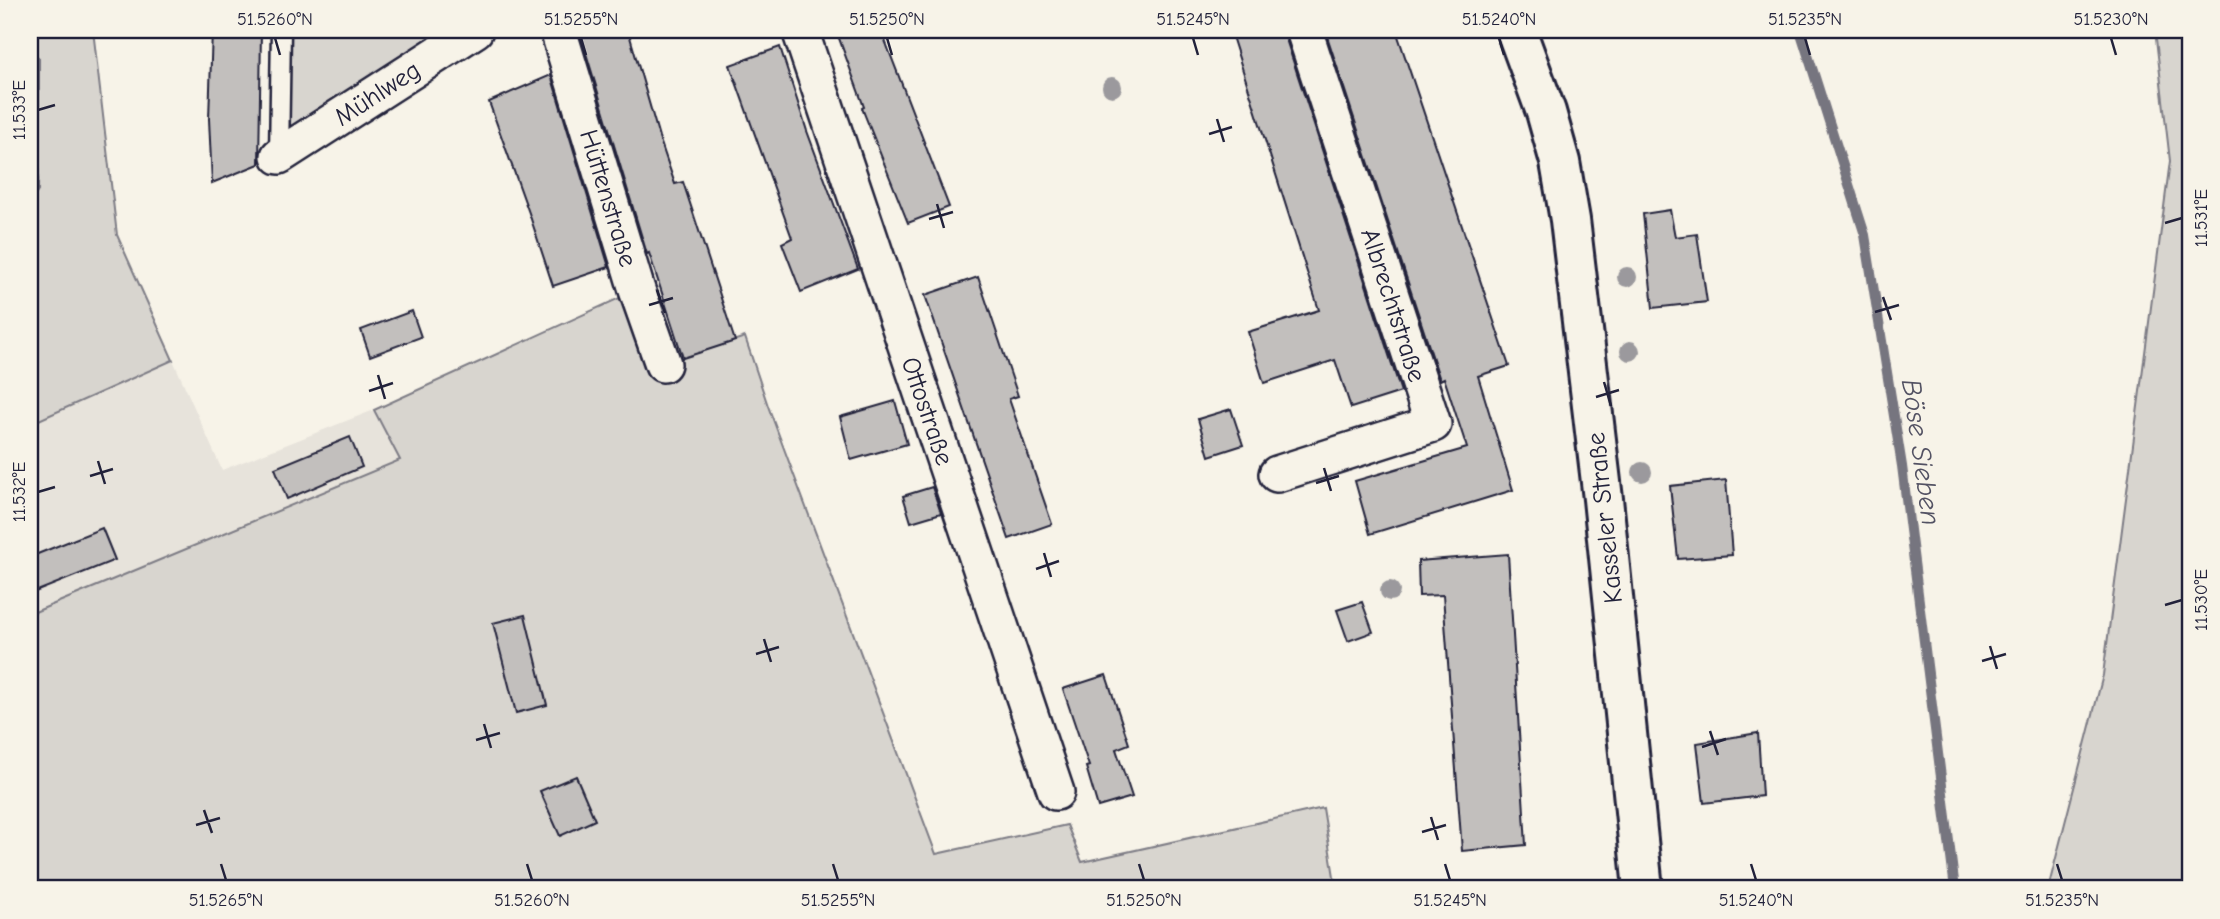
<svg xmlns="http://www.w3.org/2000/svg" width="2220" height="919" viewBox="0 0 2220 919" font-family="'Comic Neue',sans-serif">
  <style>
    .built { fill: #e7e3db }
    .green { fill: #d8d5cf; stroke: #7d7c85; stroke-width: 2 }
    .water { fill: #aeabad; stroke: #76747f; stroke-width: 2 }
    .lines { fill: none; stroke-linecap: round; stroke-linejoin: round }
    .shore { stroke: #5a5969; stroke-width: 2 }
    .stream { stroke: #76747f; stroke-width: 10 }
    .building { fill: #c2bfbd; stroke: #22223b; stroke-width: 2 }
    .service-casing { stroke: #22223b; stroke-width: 23 }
    .minor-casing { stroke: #22223b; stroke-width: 40 }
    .secondary-casing { stroke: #22223b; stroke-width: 44 }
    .service { stroke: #f7f3e8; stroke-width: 18 }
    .minor { stroke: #f7f3e8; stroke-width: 35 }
    .secondary { stroke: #f7f3e8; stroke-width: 38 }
    .tree { fill: #9b999d }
    .ticks { fill: none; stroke: #22223b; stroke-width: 2.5 }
    .labels { text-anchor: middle; stroke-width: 6; stroke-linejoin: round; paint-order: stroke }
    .street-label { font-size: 26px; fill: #22223b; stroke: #f7f3e8 }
    .water-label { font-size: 28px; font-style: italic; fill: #535263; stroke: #f7f3e8 }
    .neatline { fill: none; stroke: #22223b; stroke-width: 2.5 }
    .ticks-label { font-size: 18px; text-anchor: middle; fill: #22223b }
  </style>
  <rect width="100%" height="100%" fill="#f7f3e8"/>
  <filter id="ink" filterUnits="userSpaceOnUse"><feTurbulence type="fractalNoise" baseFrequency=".0143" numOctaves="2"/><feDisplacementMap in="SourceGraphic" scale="14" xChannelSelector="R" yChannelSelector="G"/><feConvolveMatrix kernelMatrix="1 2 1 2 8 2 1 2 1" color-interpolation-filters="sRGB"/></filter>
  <g filter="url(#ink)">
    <polygon class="built" points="173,360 222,470 374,410 401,460 30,614 30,424"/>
    <g class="green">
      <polygon points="30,30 93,30 117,235 173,360 30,424 30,202 38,191 39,58 30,51"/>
      <polygon points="281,30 475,30 279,156"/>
      <polygon points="2155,30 2190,30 2190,889 2048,889 2103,675 2170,161"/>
      <polygon points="637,290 663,364 745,337 768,406 936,854 1067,825 1082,862 1323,808 1336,889 30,889 30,614 400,460 374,410"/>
    </g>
    <polygon class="water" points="30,51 39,58 38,191 30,202"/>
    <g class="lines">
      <polyline class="shore" points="30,60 32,63 31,187 30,191"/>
      <polyline class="stream" points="1800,30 1865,235 1902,466 1955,889"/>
    </g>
    <g class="building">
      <polygon points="212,30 261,30 259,164 212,183 209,119"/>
      <polygon points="579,30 628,30 659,137 675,184 683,182 735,341 683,358 649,253 647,254"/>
      <polygon points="836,30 881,30 949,207 908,223 862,108 864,107"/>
      <polygon points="1230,30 1284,30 1285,36 1401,392 1351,408 1335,360 1264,383 1248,332 1319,310"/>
      <polygon points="1325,30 1396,30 1509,366 1478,376 1513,490 1370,534 1355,481 1467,448 1444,378 1440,380"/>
      <polygon points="780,47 807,131 858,269 801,292 782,243 792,238 730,65"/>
      <polygon points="551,75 609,267 553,286 529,213 489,102"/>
      <polygon points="1670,210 1675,237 1697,234 1707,302 1653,308 1643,214"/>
      <polygon points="978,277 1018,396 1009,399 1052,524 1009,539 925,295"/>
      <polygon points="412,311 421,337 370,356 361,330"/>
      <polygon points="895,401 907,444 851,460 840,417"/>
      <polygon points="1231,409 1243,445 1209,456 1198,419"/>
      <polygon points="350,437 362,467 287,499 275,468"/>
      <polygon points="1726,480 1732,555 1678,559 1670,486"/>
      <polygon points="932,487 941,513 911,522 903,496"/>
      <polygon points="102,528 115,560 30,594 30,557"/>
      <polygon points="1508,554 1526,845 1462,851 1443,595 1419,596 1418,561"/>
      <polygon points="1362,602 1373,632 1348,641 1337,610"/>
      <polygon points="525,615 547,705 516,713 493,623"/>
      <polygon points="1106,675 1129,744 1116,749 1132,797 1098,807 1086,767 1089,766 1063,689"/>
      <polygon points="1758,733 1762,796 1704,803 1697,743"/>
      <polygon points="576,776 595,820 560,836 540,791"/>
    </g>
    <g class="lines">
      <defs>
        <polyline id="service" points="279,156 281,30"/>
        <g id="minor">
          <polyline points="558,30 637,290 663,364"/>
          <polyline points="800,30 1056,792"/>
          <polyline points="279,156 475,30"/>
          <polyline points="1277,474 1433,424 1304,30"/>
        </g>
        <polyline id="secondary" points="1516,30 1546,112 1560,162 1570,220 1603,499 1643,889"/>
      </defs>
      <use href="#service" class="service-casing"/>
      <use href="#minor" class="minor-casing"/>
      <use href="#secondary" class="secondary-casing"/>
      <use href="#service" class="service"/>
      <use href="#minor" class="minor"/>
      <use href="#secondary" class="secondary"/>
    </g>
    <g class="tree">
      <circle cx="1112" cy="87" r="10"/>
      <circle cx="1627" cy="277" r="10"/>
      <circle cx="1630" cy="351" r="10"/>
      <circle cx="1642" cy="472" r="10"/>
      <circle cx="1390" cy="591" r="10"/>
    </g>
  </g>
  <path class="ticks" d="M275 38 280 55M581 38 586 55M887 38 892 55M1193 38 1198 55M1499 38 1504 55M1805 38 1810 55M2111 38 2116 55M38 110 55 105M1217 119 1224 142M1209 134 1232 127M937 204 944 228M929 219 953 212M2165 223 2182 218M657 290 665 313M1883 297 1891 320M649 305 673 298M1875 312 1899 305M378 375 385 399M1604 382 1611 406M369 391 393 383M1596 397 1619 390M98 461 105 484M1324 468 1331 491M90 476 113 469M1316 483 1339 476M38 492 55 487M1044 553 1051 577M1036 569 1059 561M2165 605 2182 600M764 639 771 662M1990 646 1997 669M756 654 779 647M1982 661 2006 654M484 724 491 748M1710 731 1718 755M476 740 500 733M1702 747 1726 739M204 810 212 833M1431 817 1438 840M196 825 220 818M1422 832 1446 825M221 864 226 880M527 864 532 880M833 864 838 880M1139 864 1144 880M1445 864 1450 880M1751 864 1756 880M2057 864 2062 880"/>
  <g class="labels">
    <g class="street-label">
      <text transform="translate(377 93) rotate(-33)" y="9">Mühlweg</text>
      <text transform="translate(609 198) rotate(73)" y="9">Hüttenstraße</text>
      <text transform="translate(1394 305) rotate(72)" y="9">Albrechtstraße</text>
      <text transform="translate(928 411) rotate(71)" y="9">Ottostraße</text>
      <text transform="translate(1604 518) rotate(-96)" y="9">Kasseler Straße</text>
    </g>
    <g class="water-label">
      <text transform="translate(1922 452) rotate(82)" y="10">Böse Sieben</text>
    </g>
  </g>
  <rect width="2220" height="919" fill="none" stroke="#f7f3e8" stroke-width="77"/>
  <rect x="38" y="38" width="2144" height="842" class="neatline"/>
  <g class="ticks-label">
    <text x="275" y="25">51.5260°N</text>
    <text x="581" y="25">51.5255°N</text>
    <text x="887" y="25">51.5250°N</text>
    <text x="1193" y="25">51.5245°N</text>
    <text x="1499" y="25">51.5240°N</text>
    <text x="1805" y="25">51.5235°N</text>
    <text x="2111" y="25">51.5230°N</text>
    <text transform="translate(19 110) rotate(-90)" y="6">11.533°E</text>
    <text transform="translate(2201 218) rotate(-90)" y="6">11.531°E</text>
    <text transform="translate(19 492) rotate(-90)" y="6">11.532°E</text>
    <text transform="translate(2201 600) rotate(-90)" y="6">11.530°E</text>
    <text x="226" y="906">51.5265°N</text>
    <text x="532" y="906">51.5260°N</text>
    <text x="838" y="906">51.5255°N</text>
    <text x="1144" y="906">51.5250°N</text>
    <text x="1450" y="906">51.5245°N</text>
    <text x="1756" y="906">51.5240°N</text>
    <text x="2062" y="906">51.5235°N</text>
  </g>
</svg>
